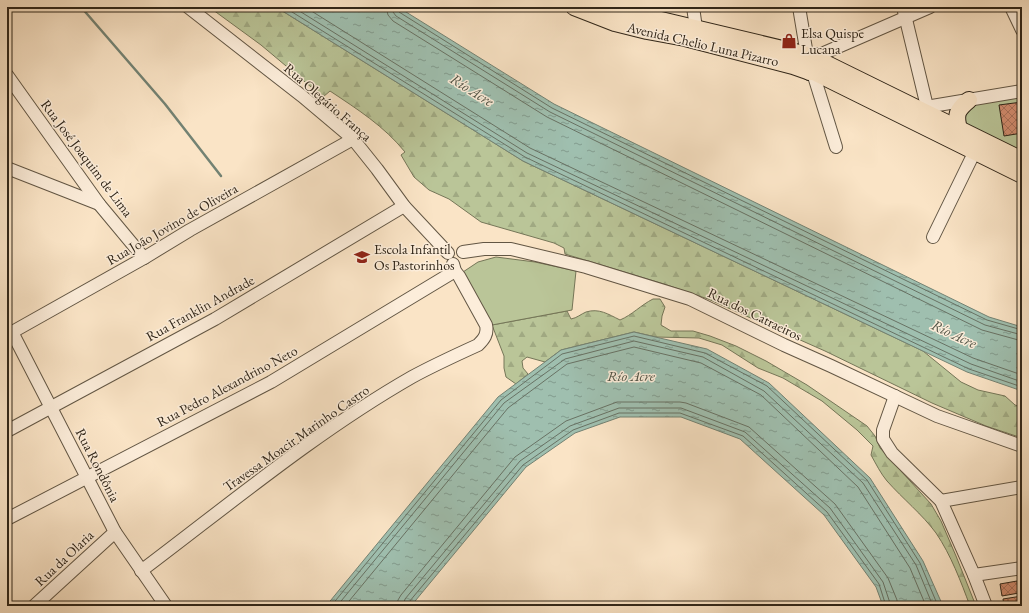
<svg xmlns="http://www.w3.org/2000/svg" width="1029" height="613" viewBox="0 0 1029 613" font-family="'EB Garamond',serif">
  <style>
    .forest { fill: url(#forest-firs); stroke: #757658 }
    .green { fill: #bac598; stroke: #757658 }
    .water { fill: url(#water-ripples); stroke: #738273 }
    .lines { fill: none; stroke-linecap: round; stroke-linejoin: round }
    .shore { stroke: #687264; stroke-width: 1 }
    .stream { stroke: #738273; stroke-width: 2.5 }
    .building { fill: url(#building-cross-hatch); stroke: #302619 }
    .minor-casing { stroke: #625644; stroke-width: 14 }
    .major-casing { stroke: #302619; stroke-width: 18 }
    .minor { stroke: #fcedda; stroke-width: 12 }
    .major { stroke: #fae4c6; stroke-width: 16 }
    .labels { text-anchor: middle; stroke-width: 3; stroke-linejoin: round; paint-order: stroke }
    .poi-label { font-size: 14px; fill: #302619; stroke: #fcedda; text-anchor: start }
    .street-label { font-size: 14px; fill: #302619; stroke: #fcedda }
    .water-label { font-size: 15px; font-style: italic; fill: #515446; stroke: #fcedda }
  </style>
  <defs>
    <pattern id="forest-firs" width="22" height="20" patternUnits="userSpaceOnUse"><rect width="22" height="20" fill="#bac598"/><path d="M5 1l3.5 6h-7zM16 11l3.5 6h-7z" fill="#a0a982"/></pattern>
    <pattern id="water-ripples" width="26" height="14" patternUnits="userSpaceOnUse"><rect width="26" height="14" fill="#9fbfaf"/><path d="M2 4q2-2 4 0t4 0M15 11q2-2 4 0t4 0" fill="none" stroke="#829b8e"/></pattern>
    <pattern id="building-cross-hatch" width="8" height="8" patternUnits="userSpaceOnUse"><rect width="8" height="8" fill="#d18c6f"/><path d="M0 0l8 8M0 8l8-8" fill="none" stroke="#aa725a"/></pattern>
  </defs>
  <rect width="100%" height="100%" fill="#fae4c6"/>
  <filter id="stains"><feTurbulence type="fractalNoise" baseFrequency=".005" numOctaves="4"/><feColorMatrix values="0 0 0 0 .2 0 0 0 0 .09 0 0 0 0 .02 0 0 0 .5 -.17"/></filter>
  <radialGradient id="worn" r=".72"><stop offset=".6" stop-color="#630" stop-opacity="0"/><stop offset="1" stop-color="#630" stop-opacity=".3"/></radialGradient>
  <g class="forest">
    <path d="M209 7H276L523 161 923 351 961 382 978 390 1005 396 1015 405 1022 407V438L986 426 932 403 825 351 708 299 664 284 565 254 564 248 554 243 481 222 449 199 429 190 414 177 401 155 405 152C384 126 357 109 330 91L323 97 261 45Z"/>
    <path d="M653 299H660L665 307 662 316 661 325 671 331H693L710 336 736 346 766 361 807 385 867 426 875 436 880 448 931 504 941 521 956 556 976 606H970C961 582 951 555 936 533 922 514 903 499 887 481 881 474 876 464 871 455L873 446 857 430 822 401 783 378 758 368 722 345 699 338 656 337 634 332 561 350 545 362 527 357 522 361 523 368 528 374 516 384 506 377 504 368V356L492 325 567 311 571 319C577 318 581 314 586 312 599 308 608 314 620 320 632 315 641 305 653 299Z"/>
  </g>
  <g class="green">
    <polygon points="1022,95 1022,156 965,123 964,118 966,112 975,103"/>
    <polygon points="496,257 535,262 576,271 572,310 492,325 463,272 478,262"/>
  </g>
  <g class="water">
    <polygon points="276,7 398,7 554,104 989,317 1022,327 1022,391 967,372 523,161"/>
    <polygon points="634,332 707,349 769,383 870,478 923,561 943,606 883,606 876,587 824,515 740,439 681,417 620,417 575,433 526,467 411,606 326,606 498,397 561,350"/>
  </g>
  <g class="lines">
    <g class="shore">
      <polyline points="284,7 525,157 969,369 1022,387"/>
      <polyline points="293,7 527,153 971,364 1022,382"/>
      <polyline points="305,7 530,148 973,358 1022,375"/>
      <polyline points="386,7 388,15 393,21 547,117 982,330 1022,341"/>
      <polyline points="392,7 393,12 396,16 550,112 985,325 1022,335"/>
      <polyline points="397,7 399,12 552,108 987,320 1022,330"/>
      <polyline points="331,606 501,400 562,354 634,336 705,353 767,386 867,480 920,563 938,606"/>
      <polyline points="337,606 504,403 565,359 634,341 703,357 764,391 863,483 916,565 933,606"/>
      <polyline points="345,606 508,408 567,364 634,347 701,363 761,395 858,487 910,568 926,606"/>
      <polyline points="397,606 398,600 401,595 515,457 566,421 617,402 680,402 686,403 749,427 835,504 888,578 897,600 897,606"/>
      <polyline points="403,606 405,599 520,461 570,426 619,408 681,408 745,432 830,508 883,582 891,606"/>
      <polyline points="408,606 409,602 523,465 573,430 619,413 680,413 743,436 827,512 879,584 886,606"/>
    </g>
    <polyline class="stream" points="81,7 165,104 221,176"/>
  </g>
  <g class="building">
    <polygon points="1022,102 1022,133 1004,136 999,105"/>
    <polygon points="1017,581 1019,593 1002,596 1000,584"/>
    <polygon points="1022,596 1022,606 1004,606 1003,599"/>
  </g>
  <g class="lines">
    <defs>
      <g id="minor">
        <polyline points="188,7 302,96 353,139 377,169 404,206 448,253"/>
        <polyline points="693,7 696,28"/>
        <polyline points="799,7 807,55"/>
        <polyline points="903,7 929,115"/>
        <polyline points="1011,7 1022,30"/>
        <polyline points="817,56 930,7"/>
        <polyline points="813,73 836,147"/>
        <polyline points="7,75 99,204 144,258"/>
        <polyline points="920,108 1022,91"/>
        <polyline points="7,168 99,204"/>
        <polyline points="933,237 975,151"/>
        <polyline points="463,252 484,249 511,249 586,267 690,299 784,345 831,366 937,416 1022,446"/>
        <polyline points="12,332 115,532 166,606"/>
        <polyline points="7,335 144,258 190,230 353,139"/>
        <polyline points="895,396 883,430 883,439 892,453 941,501 974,575 986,606"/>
        <polyline points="7,431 215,319 404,206"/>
        <polyline points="941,501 1022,487"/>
        <polyline points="7,519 271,382 455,271"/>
        <path d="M141 571C230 504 316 432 412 377 434 365 456 355 478 345 484 339 488 334 486 325L459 276 455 271 453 264"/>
        <polyline points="974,575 1022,568"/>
        <polyline points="34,606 115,532"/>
      </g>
      <g id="major">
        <polyline points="574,7 615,23 647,31 685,38 793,66 810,72"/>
        <polyline points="606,7 812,56"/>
        <polyline points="823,62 823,67 818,72 810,72 807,68 807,60 812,56 817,56 823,62 1022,160"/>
        <polyline points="816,73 1022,175"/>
        <path d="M959 129C955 114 957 110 969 100"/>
      </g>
    </defs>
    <use href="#minor" class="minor-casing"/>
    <use href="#major" class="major-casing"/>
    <use href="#minor" class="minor"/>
    <use href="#major" class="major"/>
  </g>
  <defs>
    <symbol id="shop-bare" viewBox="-9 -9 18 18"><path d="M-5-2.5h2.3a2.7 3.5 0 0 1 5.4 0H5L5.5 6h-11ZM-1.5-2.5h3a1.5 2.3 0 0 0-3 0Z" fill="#8f2418" stroke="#fcedda" stroke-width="2.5" paint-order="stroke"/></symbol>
    <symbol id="school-bare" viewBox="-9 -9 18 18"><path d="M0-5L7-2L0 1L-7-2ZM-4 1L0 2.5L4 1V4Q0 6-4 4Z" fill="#8f2418" stroke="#fcedda" stroke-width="2.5" paint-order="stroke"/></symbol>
  </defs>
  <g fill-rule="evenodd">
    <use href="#shop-bare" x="778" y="30" width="22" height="22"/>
    <use href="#school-bare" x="351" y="246" width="22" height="22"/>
  </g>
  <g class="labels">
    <g class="poi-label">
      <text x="801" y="38">Elsa Quispe<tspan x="801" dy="16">Lucana</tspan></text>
      <text x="374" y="254">Escola Infantil<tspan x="374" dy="16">Os Pastorinhos</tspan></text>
    </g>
    <g class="street-label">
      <text transform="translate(703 44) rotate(13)" y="5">Avenida Chelio Luna Pizarro</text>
      <text transform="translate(328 102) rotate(41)" y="5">Rua Olegário França</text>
      <text transform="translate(87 158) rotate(53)" y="5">Rua José Joaquim de Lima</text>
      <text transform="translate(172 224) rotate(-30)" y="5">Rua João Jovino de Oliveira</text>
      <text transform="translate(200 308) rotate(-29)" y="5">Rua Franklin Andrade</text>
      <text transform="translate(755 314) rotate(26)" y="5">Rua dos Catraeiros</text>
      <text transform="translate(227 386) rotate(-28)" y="5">Rua Pedro Alexandrino Neto</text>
      <text transform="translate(296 438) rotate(-35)" y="5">Travessa Moacir Marinho Castro</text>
      <text transform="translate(98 465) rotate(63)" y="5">Rua Rondônia</text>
      <text transform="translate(64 558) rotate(-43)" y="5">Rua da Olaria</text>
    </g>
    <g class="water-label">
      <text transform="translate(472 90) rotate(32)" y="5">Río Acre</text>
      <text transform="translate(954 334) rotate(25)" y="5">Río Acre</text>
      <text x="631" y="381">Río Acre</text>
    </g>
  </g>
  <rect width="1029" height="613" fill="none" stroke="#fae4c6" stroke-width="24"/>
  <rect x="8" y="8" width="1013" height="597" fill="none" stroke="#302619" stroke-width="2"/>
  <rect x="12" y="12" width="1005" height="589" fill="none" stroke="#302619"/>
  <rect width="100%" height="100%" filter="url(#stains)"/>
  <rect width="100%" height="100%" fill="url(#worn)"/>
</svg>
